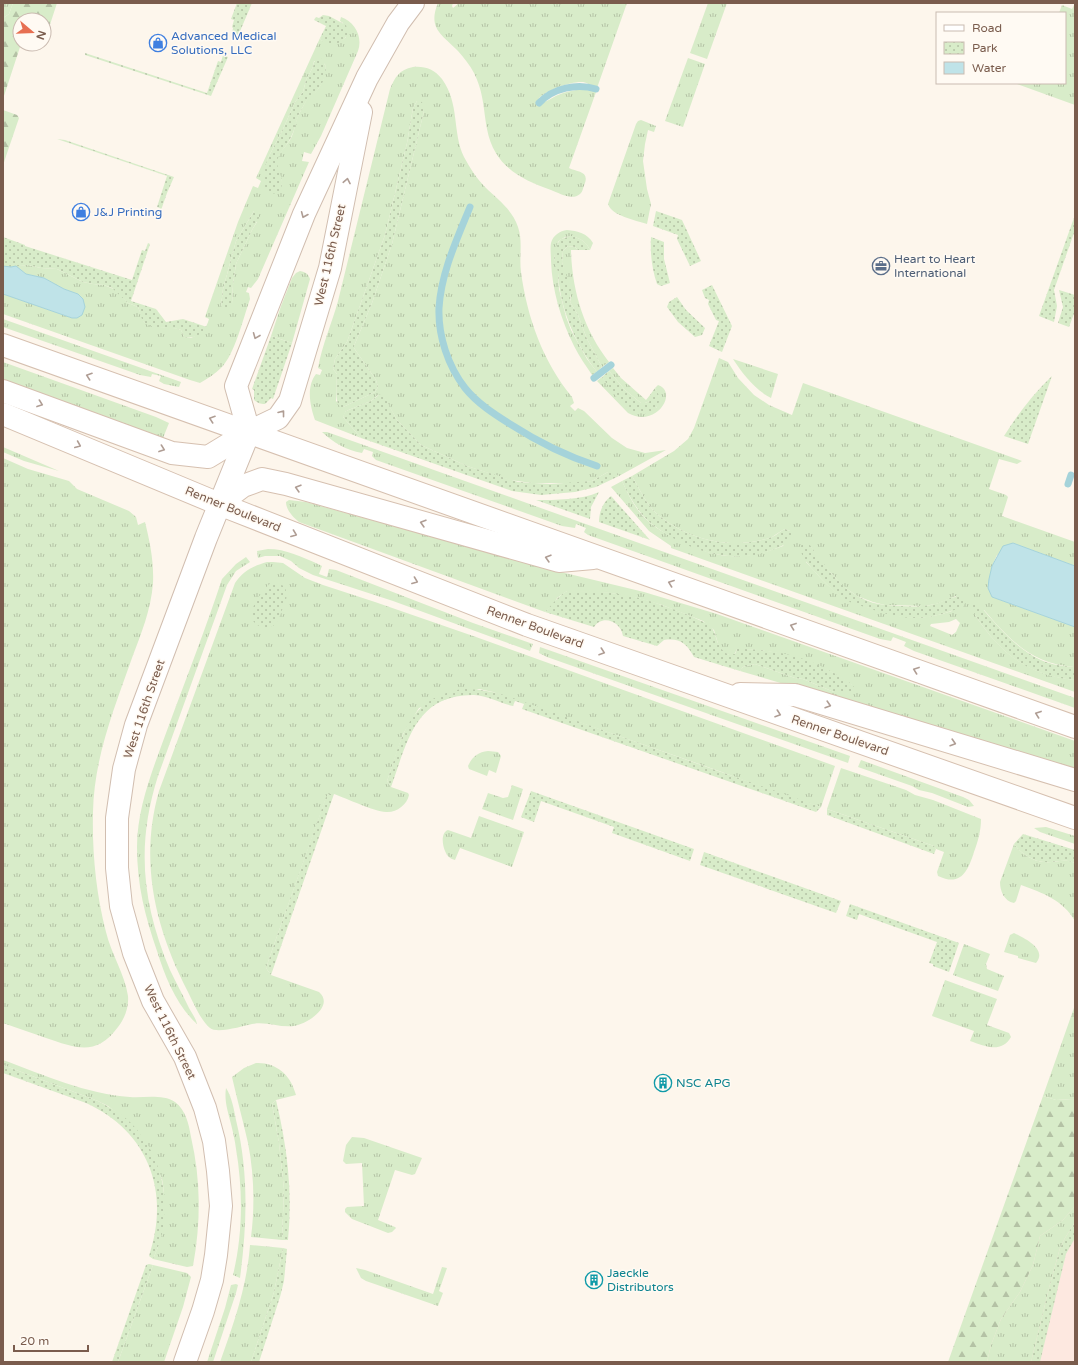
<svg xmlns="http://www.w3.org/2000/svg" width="1078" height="1365" viewBox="0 0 1078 1365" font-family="'Varela Round',sans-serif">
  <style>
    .commercial { fill: #fde8e0 }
    .grass { fill: url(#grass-tufts); fill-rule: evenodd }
    .forest { fill: url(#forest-firs) }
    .park { fill: url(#park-dots) }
    .water { fill: #bfe3e8; stroke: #a5d3da }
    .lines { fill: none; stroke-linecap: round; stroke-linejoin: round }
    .stream { stroke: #a5d3da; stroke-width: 7 }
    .minor-casing { stroke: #d1beb0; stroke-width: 24 }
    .secondary-casing { stroke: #d6c0b0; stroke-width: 24 }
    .minor { stroke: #fff; stroke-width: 22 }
    .secondary { stroke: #fff; stroke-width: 22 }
    .oneway { stroke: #af9d94 }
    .labels { text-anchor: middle; stroke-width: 3; stroke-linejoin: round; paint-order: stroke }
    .shop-label { font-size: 12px; fill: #366cbe; stroke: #fffaf3; text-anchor: start }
    .street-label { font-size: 12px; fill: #7a5c4d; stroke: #fffaf3 }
    .service-label { font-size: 12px; fill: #4e5e75; stroke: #fffaf3; text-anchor: start }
    .culture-label { font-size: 12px; fill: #0d838f; stroke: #fffaf3; text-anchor: start }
  </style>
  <defs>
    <pattern id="grass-tufts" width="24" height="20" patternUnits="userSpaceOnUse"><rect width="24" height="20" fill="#d8ecc9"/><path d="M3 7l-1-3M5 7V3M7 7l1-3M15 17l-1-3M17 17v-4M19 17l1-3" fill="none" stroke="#b4c2a5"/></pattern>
    <pattern id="forest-firs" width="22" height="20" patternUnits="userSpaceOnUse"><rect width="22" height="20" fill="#d8ecc9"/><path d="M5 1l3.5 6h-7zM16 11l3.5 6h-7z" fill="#b4c2a5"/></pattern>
    <pattern id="park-dots" width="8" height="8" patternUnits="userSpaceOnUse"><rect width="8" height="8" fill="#d8ecc9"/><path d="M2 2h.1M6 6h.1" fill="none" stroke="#b4c2a5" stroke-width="1.8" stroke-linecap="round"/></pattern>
  </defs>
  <rect width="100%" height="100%" fill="#fdf6ec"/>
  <polygon class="commercial" points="1075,1085 1075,1362 977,1362"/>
  <g class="grass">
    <polygon points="3,3 13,3 9,14 3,18"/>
    <path d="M438 3H453L452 6 453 8 459 3H627L597 88C592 86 588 83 583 82 571 81 547 90 539 98L538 102C545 104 551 98 558 95 570 90 584 88 596 92L569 168C577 172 589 171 585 183 583 187 583 192 580 194 572 201 559 193 551 190 520 179 494 166 487 129 483 107 484 94 474 73 470 65 464 58 458 51 443 35 427 29 438 3Z"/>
    <polygon points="708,3 727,3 707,59 690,53"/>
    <polygon points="1075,3 1075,105 1017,84 1018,83 1065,83 1065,13 1059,13 1062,5 1072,9"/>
    <path d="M341 17C355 22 363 37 358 51L321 136 311 154 304 152 302 161 309 162 258 279 251 288 248 287 246 292 249 293 250 299C243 319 235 354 221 368 215 374 207 379 200 383L190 380 3 314V294L72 318 78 294 64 289 44 278 26 274 16 266 28 265 41 268 57 269 83 282 93 284 104 285 116 290 128 303 138 307 144 322C156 330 168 325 181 330L184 337 191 338C201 333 206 330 209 319L205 317 238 222 253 186 258 188 261 181 256 178 320 38 321 40C331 45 338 44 346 37L343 23 340 21ZM314 61 325 64C327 76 320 92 308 97 305 103 302 108 299 114 295 122 295 130 291 138 287 147 276 153 276 165 277 172 282 175 282 186L266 166 268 158 283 129 295 102 303 92 306 80 313 67ZM254 211 257 222 252 230 236 264 233 284 232 304 221 306 223 289 236 241Z"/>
    <polygon points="688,58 705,64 683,127 665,121"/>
    <path d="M413 67C425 66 434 69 442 79 460 104 452 132 464 157 470 168 477 179 485 187 498 200 512 209 518 227 523 241 519 257 521 272 527 317 543 362 572 397L574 403 570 406 575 411 578 408 584 411 612 438 627 448 645 453 666 450 619 476 618 474 608 472 592 481 577 483H532L510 480 467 466 421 445 397 420 384 397 378 395 371 401 346 411 343 417 361 438 315 420C310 406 306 387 316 374L320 375 322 370 318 368C322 345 332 323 338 301L390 89C395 77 399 70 413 67ZM417 101 424 111 392 244 372 303 354 346V348L376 380 378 387 375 392 343 407 336 401 337 374 333 369 335 359 347 342 385 235 407 143 413 108Z"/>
    <path d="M641 120 656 126 654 132 648 130 645 144 643 161 647 189 651 204 647 224C635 220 612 216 608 204L636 124 638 121Z"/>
    <path d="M567 230C578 231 587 233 593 243L590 250C585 238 568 231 558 242L554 258 558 271 559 289 566 317 571 330 587 359 597 372 592 375C586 366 579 356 574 346 561 320 552 290 551 261 551 255 550 248 551 243 553 235 560 231 567 230Z"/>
    <path d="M568 246 575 247 578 250H571C572 291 584 330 609 362L602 367 587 339 578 315 570 302 571 297 562 262 563 251Z"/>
    <path d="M300 271C306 272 308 274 310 279L292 343 271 336 281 306 292 278 296 273Z"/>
    <polygon points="3,319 181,382 179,387 164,384 159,381 161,376 152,374 151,377 140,375 3,327"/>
    <path d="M719 358 728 362 738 378 754 395 769 405 792 415 803 383 1022 461 1017 464 999 459 989 489 1006 495 1008 497 1002 516 1075 542V566L1013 543 997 555 992 566 988 588 992 597 1075 627V667C1040 664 1022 651 998 626 993 621 989 615 984 610L975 615C1001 654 1028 675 1075 680V692L671 548V546L649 531 611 487 622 481C628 494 635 509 646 519 655 528 666 534 677 539 715 559 742 562 783 546L790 531 785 529C780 531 777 534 772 537 767 539 762 540 757 541 722 548 684 537 657 514 646 504 639 488 632 476L674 451 688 439 694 428ZM811 547 821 562 843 586 857 596 873 602 885 605 924 606 936 604 956 596 952 611C919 622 898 618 867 607 858 604 850 602 841 596 828 587 817 574 806 562ZM956 619 960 623 956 632 952 635 930 626 931 624 949 622Z"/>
    <path d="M733 359 778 374 771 398C755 390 742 373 733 359Z"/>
    <polygon points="3,362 156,417 169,423 163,438 3,380"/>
    <polygon points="613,368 621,378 646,400 650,395 650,401 645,403 641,403 625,390 609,371"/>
    <path d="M602 377 627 407 656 408C660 400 659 395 655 388L658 385C679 392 656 429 628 413L597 381Z"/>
    <path d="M322 432H327L1075 698V708L914 651 904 646 906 642 893 637 891 641 880 639 588 535 584 532 586 528 576 524 575 528 562 526 376 460 372 456 373 452 364 449 362 453C346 450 334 443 322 432Z"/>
    <polygon points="3,447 59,471 24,461 3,452"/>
    <path d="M3 458 28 469 69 481 77 489 129 511 136 517 138 525 145 522C150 542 154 562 153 583 151 610 141 634 132 658 114 709 94 758 93 812 92 852 96 893 106 932 111 953 125 975 128 996 129 1007 125 1018 118 1027 96 1057 76 1048 46 1038 32 1033 17 1028 3 1023Z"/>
    <path d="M289 500 306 502 565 573 644 592 717 614 1075 741V770L740 671 743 667 755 664 795 678 803 679 834 692 852 685C820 661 776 649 737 649L734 655H729L725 653 719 647 714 630 703 621 662 605 638 598 611 593 567 591 557 598 554 604 545 612 299 522C293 517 286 510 286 502Z"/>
    <path d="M268 549C286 549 302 557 318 564L322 566 319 574 327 577 329 569 336 570 473 623 533 644 530 651 393 601 313 575 299 568 291 561 280 556H265L258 558 257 551Z"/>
    <path d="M246 557 250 562 236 571 227 585 158 776C136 845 142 903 170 970 176 983 183 995 189 1008 192 1013 196 1019 197 1024 177 1006 165 977 157 951 145 916 137 885 137 847 137 805 155 764 169 725 187 676 206 628 222 579L236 564Z"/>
    <path d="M267 562H273L283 563 305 578 323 585 375 602 476 637 835 766 821 807 792 798 719 771 493 692 479 689 419 708 403 734 387 781 391 787 408 793 409 795C407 805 396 813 386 812 373 811 348 799 334 794H329L326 798 270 956 266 968 271 975 319 992C335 1006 307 1024 294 1026 280 1028 266 1021 252 1024 243 1026 217 1034 210 1028 201 1021 193 1002 188 992 155 928 139 861 159 791L235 583C243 571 253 566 267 562Z"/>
    <polygon points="540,647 850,756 848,763 547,657 539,653"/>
    <path d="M488 751 498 752 501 756 496 773 489 770 487 776 469 769 468 766C472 757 478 752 488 751Z"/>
    <polygon points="861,760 963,797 969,800 974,806 968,807 932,793 919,790 912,786 858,767"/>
    <path d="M841 768 906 790 915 795 933 800 981 819C981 831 978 841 974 852 968 871 961 887 938 876L937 872 944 852 936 849 934 846 827 809Z"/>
    <polygon points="512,785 523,789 513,820 482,809 488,793 503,798 508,797"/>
    <path d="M479 816 524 832 512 867 460 848 455 860C453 859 451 859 449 857 443 852 439 833 448 830L471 838Z"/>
    <polygon points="1046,827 1075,836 1075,844 1040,832 1034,828"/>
    <path d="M1014 844C1021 853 1032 861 1044 862 1055 863 1064 858 1075 863V921C1063 900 1043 893 1021 885L1016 901 1014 903C1004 901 1000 891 1000 882Z"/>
    <path d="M1014 933C1024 938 1048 949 1036 963L1018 958V956L1004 952 1010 935Z"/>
    <polygon points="964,944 990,954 986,964 987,969 1004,976 998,991 953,975"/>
    <path d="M945 980 997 999 987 1025 1009 1033 1011 1037C1001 1054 985 1046 970 1041L974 1031 932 1016Z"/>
    <polygon points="1075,1005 1075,1100 1073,1099 1056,1100 1043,1096"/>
    <path d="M3 1060C44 1075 86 1094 130 1097 144 1098 163 1094 175 1102 186 1110 189 1125 191 1137 201 1180 201 1223 193 1266L187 1267 153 1259 158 1247 164 1192 162 1179 148 1146 130 1123 108 1106 98 1101 3 1065Z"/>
    <path d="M256 1063C275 1062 290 1074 295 1092L296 1095 276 1100 272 1104 279 1143 284 1189 282 1240 251 1237C255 1206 254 1173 248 1143 243 1121 237 1099 232 1077L244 1068Z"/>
    <path d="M226 1088C232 1097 234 1110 236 1120 249 1173 247 1225 240 1278L233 1275C243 1234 243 1190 236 1149 235 1141 233 1132 231 1124 228 1112 224 1101 226 1088Z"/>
    <polygon points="352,1137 364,1138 422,1158 415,1174 412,1175 395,1170 378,1220 395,1227 396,1228 392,1232 388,1233 352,1219 345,1212 345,1209 347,1207 364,1206 362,1163 346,1164 343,1161 346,1145"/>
    <polygon points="1075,1206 1075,1222 1065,1238 1060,1248 1049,1288 1031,1362 987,1362 991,1345 1001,1319 1020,1292 1033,1265 1040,1236 1063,1220"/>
    <path d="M250 1245 283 1248 274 1292 251 1362H220C234 1323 247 1286 250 1245Z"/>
    <polygon points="153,1265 187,1273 191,1277 183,1307 164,1362 118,1362"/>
    <polygon points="442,1267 447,1268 439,1291 443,1293 438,1306 366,1281 361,1278 356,1268 365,1270 433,1294"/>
    <polygon points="236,1284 238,1285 236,1293 213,1362 207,1362 225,1308 231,1285"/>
  </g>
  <g class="forest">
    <polygon points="13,3 57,3 44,43 44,20 20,20 20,44 21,44 3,99 3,18 9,14"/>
    <polygon points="3,110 17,115 19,118 3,165"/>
    <polygon points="1043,1096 1056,1100 1073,1099 1075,1100 1075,1206 1063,1220 1040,1236 1033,1265 1020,1292 1001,1319 991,1345 987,1362 948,1362"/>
  </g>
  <g class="park">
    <polygon points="237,3 252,3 238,36 232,33 233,28 232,27 234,20 231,19"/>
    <path d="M323 15 329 16 346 25 348 34C341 44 332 48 321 40L320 38 326 26 314 20 316 17 319 18Z"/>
    <polygon points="85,53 207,93 218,61 221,62 223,55 228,57 211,96 85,55"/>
    <path d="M319 57C334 67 321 92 308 98 305 103 302 108 299 114 296 121 295 130 291 137 288 145 281 150 278 158 274 169 287 179 280 190 276 195 271 194 266 191L263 180V173L268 158 283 129 295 102 303 92 306 80 313 67 314 62Z"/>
    <path d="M417 101 422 102 424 111 392 244 372 303 354 346V348L376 380 378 387 375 392 341 408C334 403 337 383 337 374L333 369 335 359 347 342 385 235 407 143 413 108Z"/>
    <polygon points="57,139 65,140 174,177 167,193 159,216 157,216 160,208 157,207 167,176"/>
    <polygon points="254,211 259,212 259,218 252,230 236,264 233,284 232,304 230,308 227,309 223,309 221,306 223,289 236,241"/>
    <polygon points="656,211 682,220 701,261 690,266 677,239 678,235 653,226"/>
    <polygon points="1075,215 1075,230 1054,290 1057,306 1054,322 1039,316"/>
    <path d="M571 236C580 238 586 241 590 250H578L575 247 568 246 563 251 562 262 571 289 570 302 578 315 587 339 602 367 597 372C575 343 560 309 558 273 558 270 556 267 555 264 553 256 555 245 561 239Z"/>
    <path d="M3 237 25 245V246L132 280 142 250 145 251 148 243 150 244 131 301 156 309 166 322 183 319 207 327C200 335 195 339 184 337L181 330C170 326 147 331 142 319 140 315 140 311 138 307L128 303 112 288 104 285 93 284 83 282 57 269 41 268 28 265 11 267 3 266Z"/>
    <path d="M651 237 664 242V259L670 283 661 286 657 284C652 269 650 254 651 237Z"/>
    <polygon points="712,285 732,326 722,352 709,346 719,321 716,320 708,304 709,300 705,298 702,290"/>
    <polygon points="1059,290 1075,295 1075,311 1069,327 1058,323 1063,307"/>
    <polygon points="677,297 686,310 705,328 702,335 695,337 678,322 667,307 669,302"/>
    <path d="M271 336 292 343 273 399 271 398 265 404C260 404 258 403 254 400V390L252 389Z"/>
    <path d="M609 371 625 390 641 403H645L650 401V395L655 388C668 406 648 420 631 410 619 403 610 388 602 377Z"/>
    <path d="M1052 376 1028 444 1004 436C1018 414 1033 394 1052 376Z"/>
    <polygon points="380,394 384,396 397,420 421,445 467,466 518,482 550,484 592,481 608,472 615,472 618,474 619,476 596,487 575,492 541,495 512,491 361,438 343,417 344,414 346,411 371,401"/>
    <path d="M632 476C639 488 646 504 657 514 684 537 722 548 757 541 762 540 767 539 772 537 777 535 780 531 785 529L790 531C793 537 790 540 785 544 781 547 776 548 772 550 732 566 686 550 653 525 639 514 629 497 622 481Z"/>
    <path d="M599 492 591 507 590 519 536 500C556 500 581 500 599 492Z"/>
    <path d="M611 496 650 540 599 522C599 512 603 502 611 496Z"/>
    <path d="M806 543 809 544C829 571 849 602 886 605 902 606 920 608 935 604 942 602 949 597 956 597 960 596 964 599 965 603L963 607C948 612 933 618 916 618 901 618 888 615 874 610 868 607 860 606 854 604 838 597 825 583 814 571 808 564 802 558 800 548L802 544Z"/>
    <path d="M272 582 284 586C289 594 286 602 282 610 279 619 274 632 262 627 258 626 254 623 252 619 248 608 264 588 272 582Z"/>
    <path d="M567 591C582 591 596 591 611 593 643 596 681 611 710 625 719 637 714 646 729 655L735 654 737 649C771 649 804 655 834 673 841 677 849 681 854 687L853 690 849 693 834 692 803 679 795 678 755 664 743 667 740 671 694 657C686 643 680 638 664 640L657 646 623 636C621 621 602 614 594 627L545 612C552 605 558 596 567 591Z"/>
    <path d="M973 603H975L979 605C997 625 1016 649 1041 660 1052 665 1063 666 1075 667V680C1028 676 1000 653 975 615L972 609Z"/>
    <path d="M462 689C480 689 496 692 513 698 616 735 718 771 821 807L816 812 522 709 524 704 515 701 513 706C500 703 488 696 474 695 415 694 407 743 391 787L387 781C403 735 407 699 462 689Z"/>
    <polygon points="531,791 694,849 690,861 612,833 614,827 541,801 534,822 521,817"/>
    <polygon points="329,794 334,794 271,975 266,968 270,956 326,797"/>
    <polygon points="827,809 934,846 936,849 934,854 827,815"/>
    <path d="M1023 834 1075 850V863C1064 858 1055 863 1044 862 1032 861 1021 853 1014 844Z"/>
    <polygon points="704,852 841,901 836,913 700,865"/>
    <polygon points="850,904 959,943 949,972 933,966 933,964 929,963 937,942 859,914 857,920 846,916"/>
    <path d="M3 1065 98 1101C109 1107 122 1114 131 1123 166 1159 175 1215 153 1259L149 1256C171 1192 148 1131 86 1103L3 1073Z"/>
    <path d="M276 1100C287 1146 293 1192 288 1240H282L284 1189 279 1143 272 1104Z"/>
    <polygon points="1075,1222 1075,1238 1066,1254 1040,1362 1031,1362 1049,1288 1060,1248 1065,1238"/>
    <polygon points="283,1248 287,1249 284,1281 280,1297 259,1362 251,1362 274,1292"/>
    <polygon points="149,1264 153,1265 118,1362 112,1362 146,1265"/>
  </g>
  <g class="water">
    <polygon points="3,266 11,267 16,266 26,274 44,278 64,289 78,294 83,299 85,307 82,315 77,318 72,318 3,294"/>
    <polygon points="1013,543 1075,566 1075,627 992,597 988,588 989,579 992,566 1003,546"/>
  </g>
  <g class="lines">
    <g class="stream">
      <path d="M539 103C553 88 577 83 596 89"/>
      <path d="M470 207C457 239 441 273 439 308 438 336 448 366 465 388 477 403 494 414 510 424 538 442 566 456 597 466"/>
      <polyline points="594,378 611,365"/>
      <polyline points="1068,484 1071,475"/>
    </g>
    <defs>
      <g id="minor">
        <polyline points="249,432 278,418 290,401 330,268 361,112"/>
        <polyline points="185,1362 203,1311 212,1280 216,1255 221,1206 218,1171 214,1141 205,1108 185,1057 153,1001 134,953 121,906 117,868 117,818 124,769 136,725 206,538 249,432 236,386 304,214 367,78 398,23 413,3"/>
      </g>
      <g id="secondary">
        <polyline points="3,345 1075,727"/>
        <polyline points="3,391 172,453 208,457 249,432"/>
        <polyline points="3,414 219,504 527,625 1075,818"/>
        <polyline points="219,504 243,486 262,479 286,484 559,561 593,558"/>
        <polyline points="740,694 795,695 1075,780"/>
      </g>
    </defs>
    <use href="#minor" class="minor-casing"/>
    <use href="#secondary" class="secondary-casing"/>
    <use href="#minor" class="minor"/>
    <use href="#secondary" class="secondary"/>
  </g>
  <defs><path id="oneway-chevron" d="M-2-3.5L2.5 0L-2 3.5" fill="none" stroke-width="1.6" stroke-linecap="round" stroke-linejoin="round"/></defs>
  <g class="oneway">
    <use href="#oneway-chevron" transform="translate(347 181) rotate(-79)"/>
    <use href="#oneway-chevron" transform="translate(304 215) rotate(113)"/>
    <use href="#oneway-chevron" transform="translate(256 336) rotate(112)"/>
    <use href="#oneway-chevron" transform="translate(89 376) rotate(-161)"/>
    <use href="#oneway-chevron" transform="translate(40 404) rotate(20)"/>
    <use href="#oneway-chevron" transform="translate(282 413) rotate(-52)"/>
    <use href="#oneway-chevron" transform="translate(212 419) rotate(-161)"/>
    <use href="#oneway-chevron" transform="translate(78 445) rotate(23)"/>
    <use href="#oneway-chevron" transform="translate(162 449) rotate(20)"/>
    <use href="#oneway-chevron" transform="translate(298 488) rotate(-164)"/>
    <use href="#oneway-chevron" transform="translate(423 523) rotate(-164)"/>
    <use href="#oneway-chevron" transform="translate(294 534) rotate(21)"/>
    <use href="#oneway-chevron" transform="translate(548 558) rotate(-164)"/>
    <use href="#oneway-chevron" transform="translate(415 581) rotate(21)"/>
    <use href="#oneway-chevron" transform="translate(671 583) rotate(-160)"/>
    <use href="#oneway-chevron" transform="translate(793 626) rotate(-160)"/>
    <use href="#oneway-chevron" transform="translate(602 652) rotate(19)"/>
    <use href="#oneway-chevron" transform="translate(916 670) rotate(-160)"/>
    <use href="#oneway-chevron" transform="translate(828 705) rotate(17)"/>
    <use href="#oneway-chevron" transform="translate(778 714) rotate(19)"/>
    <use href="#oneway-chevron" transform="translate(1038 714) rotate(-160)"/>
    <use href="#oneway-chevron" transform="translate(953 743) rotate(17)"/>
  </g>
  <defs>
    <symbol id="shop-ring" viewBox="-11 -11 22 22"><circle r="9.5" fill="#fffaf3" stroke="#3f7fe0" stroke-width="1.5"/><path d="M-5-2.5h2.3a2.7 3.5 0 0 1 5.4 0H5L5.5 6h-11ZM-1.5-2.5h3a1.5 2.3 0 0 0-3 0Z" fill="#3f7fe0"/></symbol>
    <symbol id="office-ring" viewBox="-11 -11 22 22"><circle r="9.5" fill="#fffaf3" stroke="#5c6f8a" stroke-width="1.5"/><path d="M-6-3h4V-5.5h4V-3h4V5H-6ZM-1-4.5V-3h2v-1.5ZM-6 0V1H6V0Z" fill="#5c6f8a"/></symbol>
    <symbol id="building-ring" viewBox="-11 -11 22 22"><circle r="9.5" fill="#fffaf3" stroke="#0f9aa8" stroke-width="1.5"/><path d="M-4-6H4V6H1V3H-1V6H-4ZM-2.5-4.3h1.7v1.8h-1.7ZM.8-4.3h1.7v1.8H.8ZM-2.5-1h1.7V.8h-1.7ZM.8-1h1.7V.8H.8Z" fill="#0f9aa8"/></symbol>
  </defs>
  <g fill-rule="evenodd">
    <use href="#shop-ring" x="148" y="33" width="20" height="20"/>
    <use href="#shop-ring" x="71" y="202" width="20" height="20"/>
    <use href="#office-ring" x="871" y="256" width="20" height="20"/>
    <use href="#building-ring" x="653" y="1073" width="20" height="20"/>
    <use href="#building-ring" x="584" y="1270" width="20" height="20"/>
  </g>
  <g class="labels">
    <g class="shop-label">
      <text x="171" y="40">Advanced Medical<tspan x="171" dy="14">Solutions, LLC</tspan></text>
      <text x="94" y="216">J&amp;J Printing</text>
    </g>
    <g class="street-label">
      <text transform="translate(330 255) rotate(-77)" y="4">West 116th Street</text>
      <text transform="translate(233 509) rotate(22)" y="4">Renner Boulevard</text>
      <text transform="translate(535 627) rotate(20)" y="4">Renner Boulevard</text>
      <text transform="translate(144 709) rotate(-71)" y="4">West 116th Street</text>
      <text transform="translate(840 735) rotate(19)" y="4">Renner Boulevard</text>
      <text transform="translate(170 1032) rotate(64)" y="4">West 116th Street</text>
    </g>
    <g class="service-label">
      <text x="894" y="263">Heart to Heart<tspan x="894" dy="14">International</tspan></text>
    </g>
    <g class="culture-label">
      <text x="676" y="1087">NSC APG</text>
      <text x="607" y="1277">Jaeckle<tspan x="607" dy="14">Distributors</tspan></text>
    </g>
  </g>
  <rect width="1078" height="1365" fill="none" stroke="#7a5c4d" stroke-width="8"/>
  <rect x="936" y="12" width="130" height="72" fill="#fffaf3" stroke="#cabbb1"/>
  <rect x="944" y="25" width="20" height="6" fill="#ffffff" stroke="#cabbb1"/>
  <text x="972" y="32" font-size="12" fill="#7a5c4d">Road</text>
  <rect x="944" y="42" width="20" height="12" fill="url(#park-dots)" stroke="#cabbb1"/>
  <text x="972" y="52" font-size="12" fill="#7a5c4d">Park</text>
  <rect x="944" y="62" width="20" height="12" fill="#bfe3e8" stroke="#cabbb1"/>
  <text x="972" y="72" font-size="12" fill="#7a5c4d">Water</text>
  <g transform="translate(32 32) rotate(109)"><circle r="19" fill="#fffaf3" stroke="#cabbb1"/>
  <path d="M0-3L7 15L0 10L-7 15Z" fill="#e76f51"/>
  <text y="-6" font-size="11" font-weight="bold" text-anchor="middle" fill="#7a5c4d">N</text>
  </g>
  <path d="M14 1345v6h74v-6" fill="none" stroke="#7a5c4d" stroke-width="2"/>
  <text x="20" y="1345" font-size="12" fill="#7a5c4d" stroke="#fffaf3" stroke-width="3" paint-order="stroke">20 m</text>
</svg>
